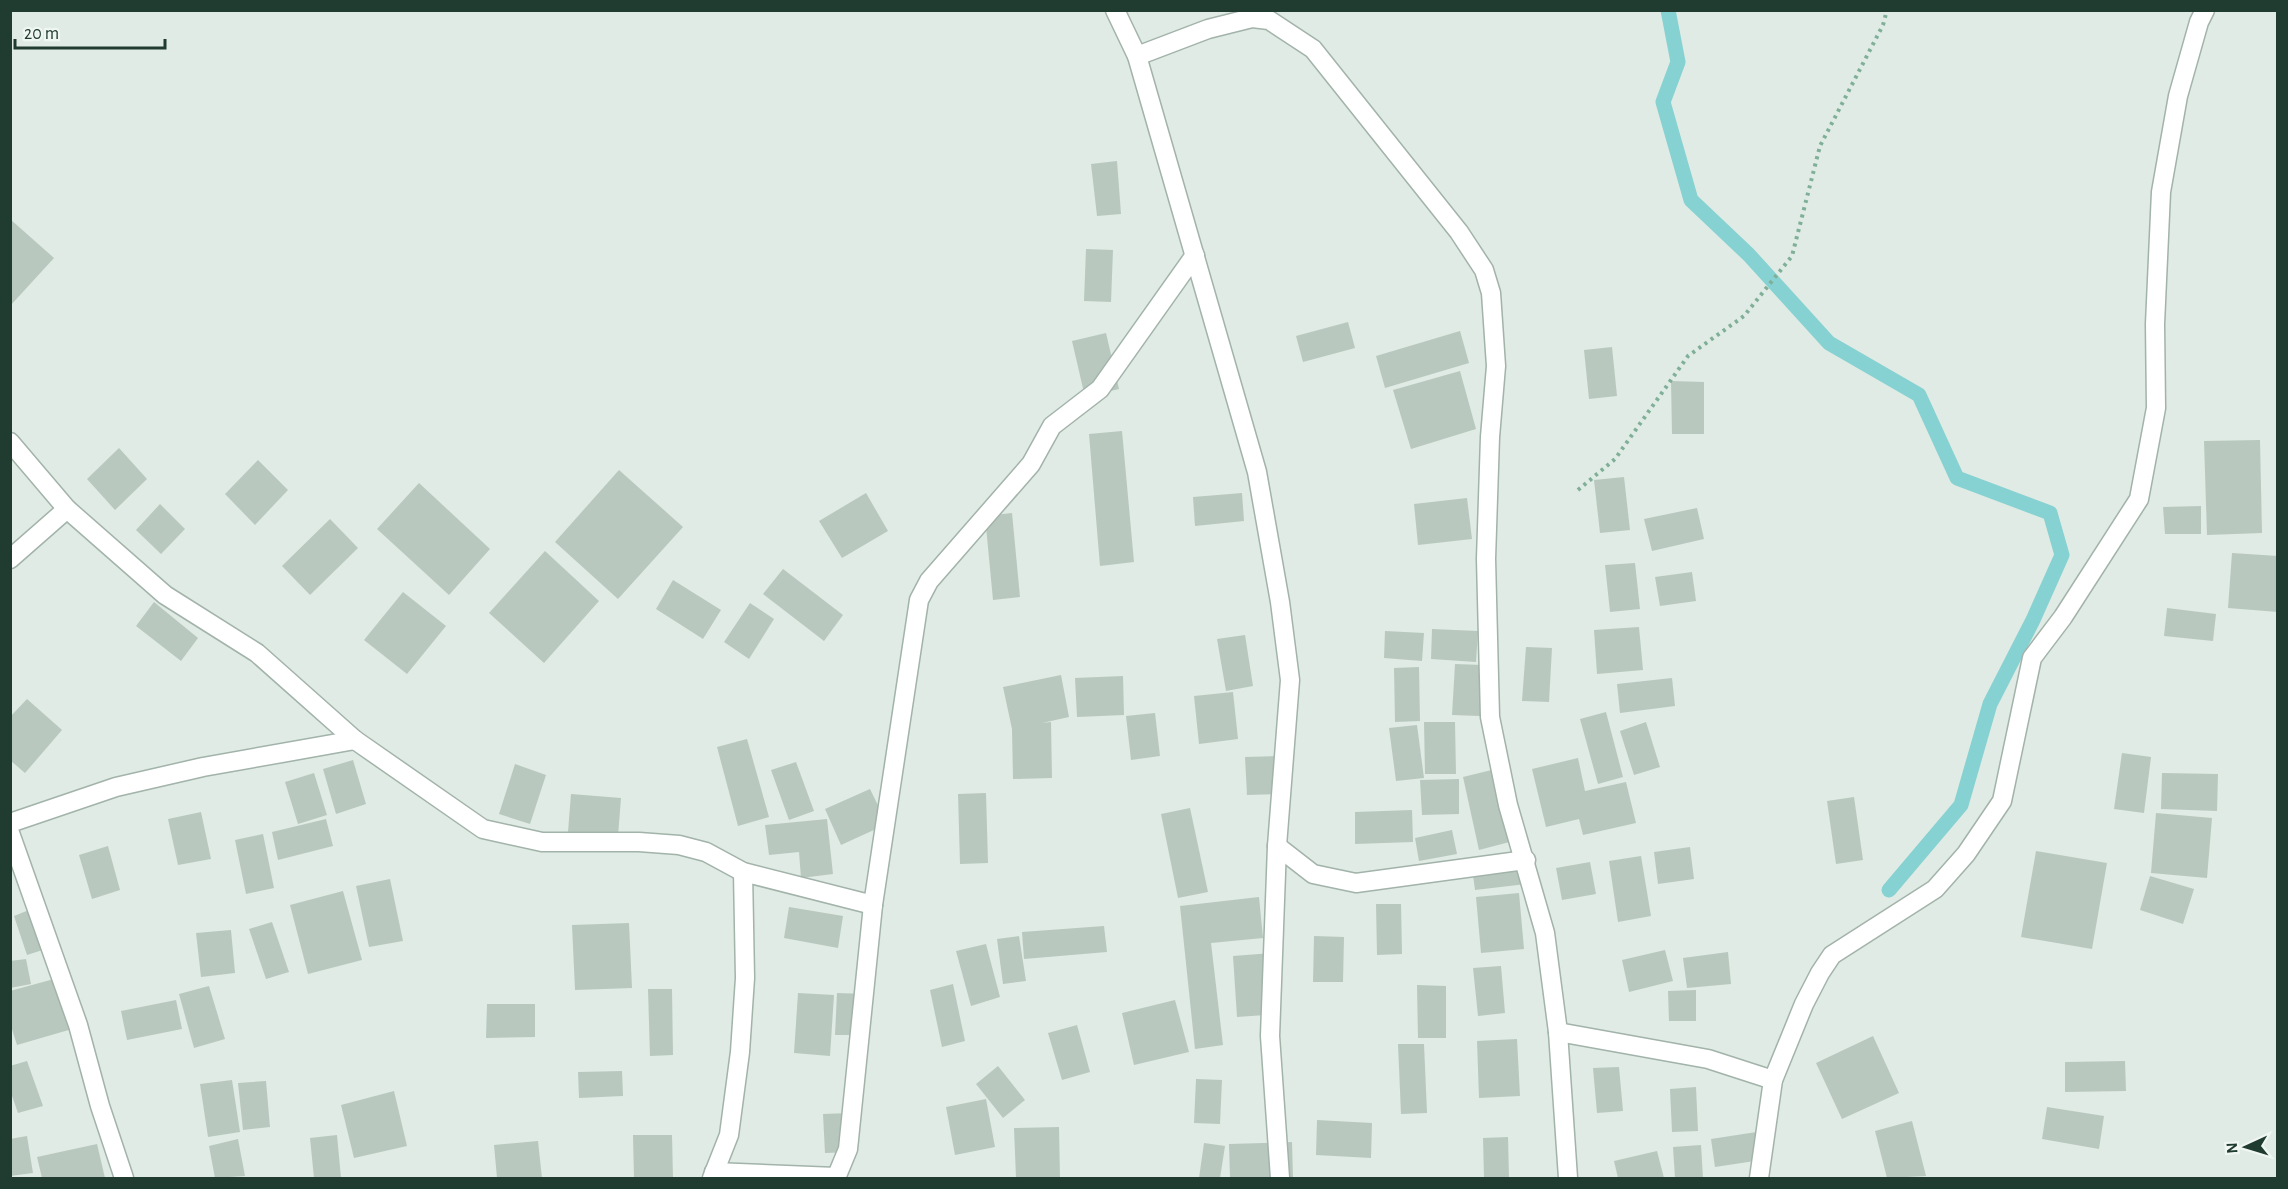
<svg xmlns="http://www.w3.org/2000/svg" width="2288" height="1189" viewBox="0 0 2288 1189" font-family="'Alegreya Sans',sans-serif">
  <style>
    .lines { fill: none; stroke-linecap: round; stroke-linejoin: round }
    .stream { stroke: #86d1d1; stroke-width: 15 }
    .building { fill: #b8c8bf }
    .street-casing { stroke: #a2b3aa; stroke-width: 21 }
    .path { stroke: #7faf98; stroke-width: 4; stroke-dasharray: 3 4.5; stroke-linecap: butt }
    .street { stroke: #fff; stroke-width: 18 }
  </style>
  <rect width="100%" height="100%" fill="#dfebe4"/>
  <g class="lines">
    <polyline class="stream" points="1668,10 1678,62 1663,102 1691,200 1749,255 1829,343 1919,395 1957,478 2050,513 2062,555 2033,620 1990,704 1961,805 1889,890"/>
  </g>
  <g class="building">
    <polygon points="1117,161 1121,214 1097,216 1091,164"/>
    <polygon points="10,219 54,258 10,306"/>
    <polygon points="1086,249 1113,250 1111,302 1084,301"/>
    <polygon points="1348,322 1355,348 1303,362 1296,336"/>
    <polygon points="1460,331 1469,363 1385,388 1376,356"/>
    <polygon points="1106,333 1119,389 1085,397 1072,341"/>
    <polygon points="1612,347 1617,396 1589,399 1584,350"/>
    <polygon points="1460,371 1476,429 1411,449 1393,390"/>
    <polygon points="1671,381 1704,382 1704,434 1672,434"/>
    <polygon points="1122,431 1134,562 1100,566 1089,434"/>
    <polygon points="2260,440 2262,533 2207,535 2204,441"/>
    <polygon points="119,448 147,479 115,510 87,479"/>
    <polygon points="258,460 288,490 255,525 225,494"/>
    <polygon points="619,470 683,527 618,599 555,542"/>
    <polygon points="1624,477 1630,530 1600,533 1594,480"/>
    <polygon points="419,483 490,549 449,595 377,529"/>
    <polygon points="866,493 888,531 842,558 819,521"/>
    <polygon points="1242,493 1244,521 1195,526 1193,497"/>
    <polygon points="1467,498 1472,539 1418,545 1414,504"/>
    <polygon points="160,504 185,529 161,554 136,530"/>
    <polygon points="2201,506 2201,534 2165,534 2163,507"/>
    <polygon points="1697,508 1704,539 1652,551 1644,519"/>
    <polygon points="1012,513 1020,597 993,600 985,516"/>
    <polygon points="330,519 358,548 310,595 282,566"/>
    <polygon points="545,551 599,601 544,663 489,613"/>
    <polygon points="2232,553 2278,556 2278,612 2228,608"/>
    <polygon points="1635,563 1640,609 1610,612 1605,565"/>
    <polygon points="783,569 843,615 824,641 763,594"/>
    <polygon points="1692,572 1696,601 1660,606 1655,577"/>
    <polygon points="673,580 721,610 703,639 656,609"/>
    <polygon points="403,592 446,626 407,674 364,640"/>
    <polygon points="154,602 198,638 181,661 136,626"/>
    <polygon points="750,603 774,619 749,659 724,642"/>
    <polygon points="2167,608 2216,614 2213,641 2164,636"/>
    <polygon points="1639,627 1643,670 1597,674 1594,630"/>
    <polygon points="1432,629 1478,631 1476,662 1431,659"/>
    <polygon points="1385,631 1424,633 1422,661 1384,658"/>
    <polygon points="1245,635 1253,686 1226,691 1217,639"/>
    <polygon points="1526,647 1552,648 1549,702 1522,701"/>
    <polygon points="1455,664 1482,665 1480,716 1452,715"/>
    <polygon points="1419,667 1420,721 1395,722 1394,668"/>
    <polygon points="1061,675 1069,717 1042,723 1051,722 1052,778 1013,779 1012,729 1003,687"/>
    <polygon points="1123,676 1124,715 1077,717 1075,678"/>
    <polygon points="1672,678 1675,706 1620,713 1617,684"/>
    <polygon points="1233,692 1238,739 1199,744 1194,696"/>
    <polygon points="27,699 62,730 25,773 10,760 10,717"/>
    <polygon points="1606,712 1623,777 1598,784 1580,719"/>
    <polygon points="1155,713 1160,756 1131,760 1126,716"/>
    <polygon points="1424,722 1455,722 1456,774 1425,774"/>
    <polygon points="1646,722 1660,767 1634,775 1620,731"/>
    <polygon points="1417,725 1424,778 1396,781 1389,728"/>
    <polygon points="747,739 769,817 738,826 717,747"/>
    <polygon points="2122,753 2151,757 2144,813 2114,809"/>
    <polygon points="1277,756 1279,794 1247,795 1245,757"/>
    <polygon points="1578,758 1585,791 1626,782 1636,823 1583,835 1579,819 1546,827 1532,769"/>
    <polygon points="353,760 366,804 336,814 323,769"/>
    <polygon points="796,762 814,811 789,820 771,770"/>
    <polygon points="515,764 546,775 530,824 499,814"/>
    <polygon points="1504,767 1521,839 1479,850 1463,777"/>
    <polygon points="314,773 327,815 298,824 285,782"/>
    <polygon points="2162,773 2218,774 2217,811 2161,809"/>
    <polygon points="1459,779 1459,814 1422,815 1420,780"/>
    <polygon points="870,789 887,824 841,845 825,809"/>
    <polygon points="986,793 988,863 960,864 958,794"/>
    <polygon points="571,794 621,798 618,836 568,832"/>
    <polygon points="1854,797 1863,860 1836,864 1827,801"/>
    <polygon points="1190,808 1208,892 1178,898 1161,814"/>
    <polygon points="1412,810 1413,842 1355,844 1355,812"/>
    <polygon points="201,812 211,859 178,865 168,819"/>
    <polygon points="2156,813 2212,818 2207,878 2151,873"/>
    <polygon points="326,819 333,846 278,860 272,832"/>
    <polygon points="827,819 833,874 801,878 799,852 769,855 765,825"/>
    <polygon points="1452,830 1457,854 1419,861 1415,838"/>
    <polygon points="263,834 274,888 246,894 235,840"/>
    <polygon points="108,846 120,890 92,899 79,855"/>
    <polygon points="1690,847 1694,879 1658,884 1654,852"/>
    <polygon points="2036,851 2107,863 2092,949 2021,937"/>
    <polygon points="1532,853 1535,883 1475,890 1471,860"/>
    <polygon points="1641,856 1651,916 1618,922 1609,861"/>
    <polygon points="1590,862 1596,894 1562,900 1556,868"/>
    <polygon points="2150,876 2194,889 2183,924 2140,910"/>
    <polygon points="390,879 403,941 369,947 356,886"/>
    <polygon points="343,891 362,960 308,974 290,905"/>
    <polygon points="1519,893 1524,949 1481,953 1476,897"/>
    <polygon points="1259,897 1263,938 1211,943 1223,1045 1195,1049 1180,906"/>
    <polygon points="44,904 58,945 27,955 14,916"/>
    <polygon points="1376,904 1401,904 1402,954 1377,955"/>
    <polygon points="789,907 843,916 838,948 784,938"/>
    <polygon points="272,922 289,972 266,979 249,929"/>
    <polygon points="629,923 632,988 575,990 572,925"/>
    <polygon points="1104,926 1107,952 1024,959 1022,932"/>
    <polygon points="231,930 235,973 201,977 196,933"/>
    <polygon points="1019,936 1026,981 1003,984 997,939"/>
    <polygon points="1314,936 1344,937 1343,982 1313,982"/>
    <polygon points="986,944 1000,997 971,1006 956,951"/>
    <polygon points="1665,950 1673,981 1629,992 1622,960"/>
    <polygon points="1728,952 1731,984 1687,988 1683,958"/>
    <polygon points="1273,953 1277,1014 1237,1017 1233,956"/>
    <polygon points="26,959 31,984 10,988 10,961"/>
    <polygon points="1501,966 1505,1013 1478,1016 1473,968"/>
    <polygon points="65,976 79,1027 17,1045 10,1023 10,991"/>
    <polygon points="953,984 965,1041 942,1047 930,990"/>
    <polygon points="1417,985 1446,986 1446,1038 1418,1038"/>
    <polygon points="209,986 225,1039 194,1048 179,994"/>
    <polygon points="648,989 672,989 673,1055 650,1056"/>
    <polygon points="1696,990 1696,1021 1669,1021 1668,991"/>
    <polygon points="798,993 834,995 830,1056 794,1053"/>
    <polygon points="837,993 867,994 864,1035 835,1035"/>
    <polygon points="176,1000 182,1029 127,1040 121,1011"/>
    <polygon points="1175,1000 1189,1052 1134,1065 1122,1013"/>
    <polygon points="487,1004 535,1004 535,1037 486,1038"/>
    <polygon points="1077,1025 1090,1072 1062,1080 1048,1033"/>
    <polygon points="1873,1036 1899,1093 1842,1119 1816,1063"/>
    <polygon points="1517,1039 1520,1096 1479,1098 1477,1041"/>
    <polygon points="1398,1044 1424,1044 1427,1113 1401,1114"/>
    <polygon points="27,1061 43,1106 18,1113 10,1090 10,1066"/>
    <polygon points="2125,1061 2126,1091 2065,1092 2065,1062"/>
    <polygon points="998,1066 1025,1100 1003,1118 976,1084"/>
    <polygon points="1619,1067 1623,1111 1597,1113 1593,1068"/>
    <polygon points="622,1071 623,1096 579,1098 578,1072"/>
    <polygon points="1196,1079 1222,1080 1220,1124 1194,1123"/>
    <polygon points="232,1080 240,1132 208,1137 200,1084"/>
    <polygon points="266,1081 270,1127 243,1130 238,1083"/>
    <polygon points="1696,1087 1698,1131 1672,1132 1670,1089"/>
    <polygon points="394,1091 407,1146 354,1158 341,1105"/>
    <polygon points="986,1099 995,1147 955,1155 946,1107"/>
    <polygon points="2047,1107 2104,1116 2099,1149 2042,1139"/>
    <polygon points="851,1113 853,1152 825,1153 823,1114"/>
    <polygon points="1317,1120 1372,1123 1371,1158 1316,1155"/>
    <polygon points="1912,1121 1926,1176 1887,1178 1875,1131"/>
    <polygon points="1059,1127 1060,1178 1016,1178 1014,1128"/>
    <polygon points="1763,1131 1768,1159 1715,1167 1711,1139"/>
    <polygon points="337,1135 341,1178 314,1178 310,1138"/>
    <polygon points="633,1135 672,1135 673,1178 634,1178"/>
    <polygon points="27,1136 33,1173 10,1176 10,1139"/>
    <polygon points="1508,1137 1509,1178 1484,1178 1483,1138"/>
    <polygon points="238,1139 245,1176 215,1178 209,1146"/>
    <polygon points="538,1141 542,1178 497,1178 494,1145"/>
    <polygon points="1292,1142 1293,1178 1230,1178 1229,1144"/>
    <polygon points="1204,1143 1225,1146 1220,1178 1199,1178"/>
    <polygon points="97,1144 105,1178 42,1178 37,1157"/>
    <polygon points="1701,1145 1703,1178 1675,1178 1673,1147"/>
    <polygon points="1657,1151 1664,1178 1618,1178 1614,1161"/>
  </g>
  <g class="lines">
    <defs>
      <g id="street">
        <polyline points="1115,10 1137,56 1257,472 1280,602 1290,680 1277,846 1270,1036 1280,1178"/>
        <polyline points="1137,56 1208,29 1252,18 1269,20 1313,49 1459,232 1484,270 1491,293 1496,366 1490,437 1486,559 1490,717 1508,805 1545,933 1558,1032 1708,1059 1773,1080"/>
        <polyline points="10,442 67,509 165,595 257,653 355,740 483,829 542,842 639,842 679,845 706,852 743,872 873,905 919,600 929,581 1031,464 1052,426 1100,389 1195,255"/>
        <polyline points="10,559 67,509"/>
        <polyline points="10,823 116,787 203,767 355,740"/>
        <polyline points="10,833 78,1025 100,1106 124,1178"/>
        <polyline points="1277,846 1313,874 1356,883 1526,860"/>
        <polyline points="1558,1032 1568,1178"/>
        <polyline points="714,1172 836,1177"/>
        <polyline points="712,1178 729,1135 740,1052 745,978 743,872"/>
        <polyline points="836,1178 848,1149 873,905"/>
        <polyline points="1759,1178 1773,1080 1804,1004 1820,973 1832,955 1935,889 1966,854 2002,801 2032,658 2063,617 2139,499 2156,408 2155,324 2161,192 2178,96 2199,22 2205,10"/>
      </g>
    </defs>
    <use href="#street" class="street-casing"/>
    <polyline class="path" points="1578,490 1615,459 1688,356 1744,316 1792,256 1820,146 1883,25 1887,10"/>
    <use href="#street" class="street"/>
  </g>
  <rect width="2288" height="1189" fill="none" stroke="#203b30" stroke-width="24"/>
  <g transform="translate(2246 1147) rotate(266)" stroke="#f0f7f2" stroke-width="4.5" paint-order="stroke">
  <path d="M0-4.5L10 22L0 15L-10 22Z" fill="#203b30"/>
  <text y="-9" font-size="16" font-weight="bold" text-anchor="middle" fill="#203b30">N</text>
  </g>
  <path d="M15 39v9h150v-9" fill="none" stroke="#203b30" stroke-width="3"/>
  <text x="24" y="39" font-size="18" fill="#203b30" stroke="#f0f7f2" stroke-width="4.5" paint-order="stroke">20 m</text>
</svg>
